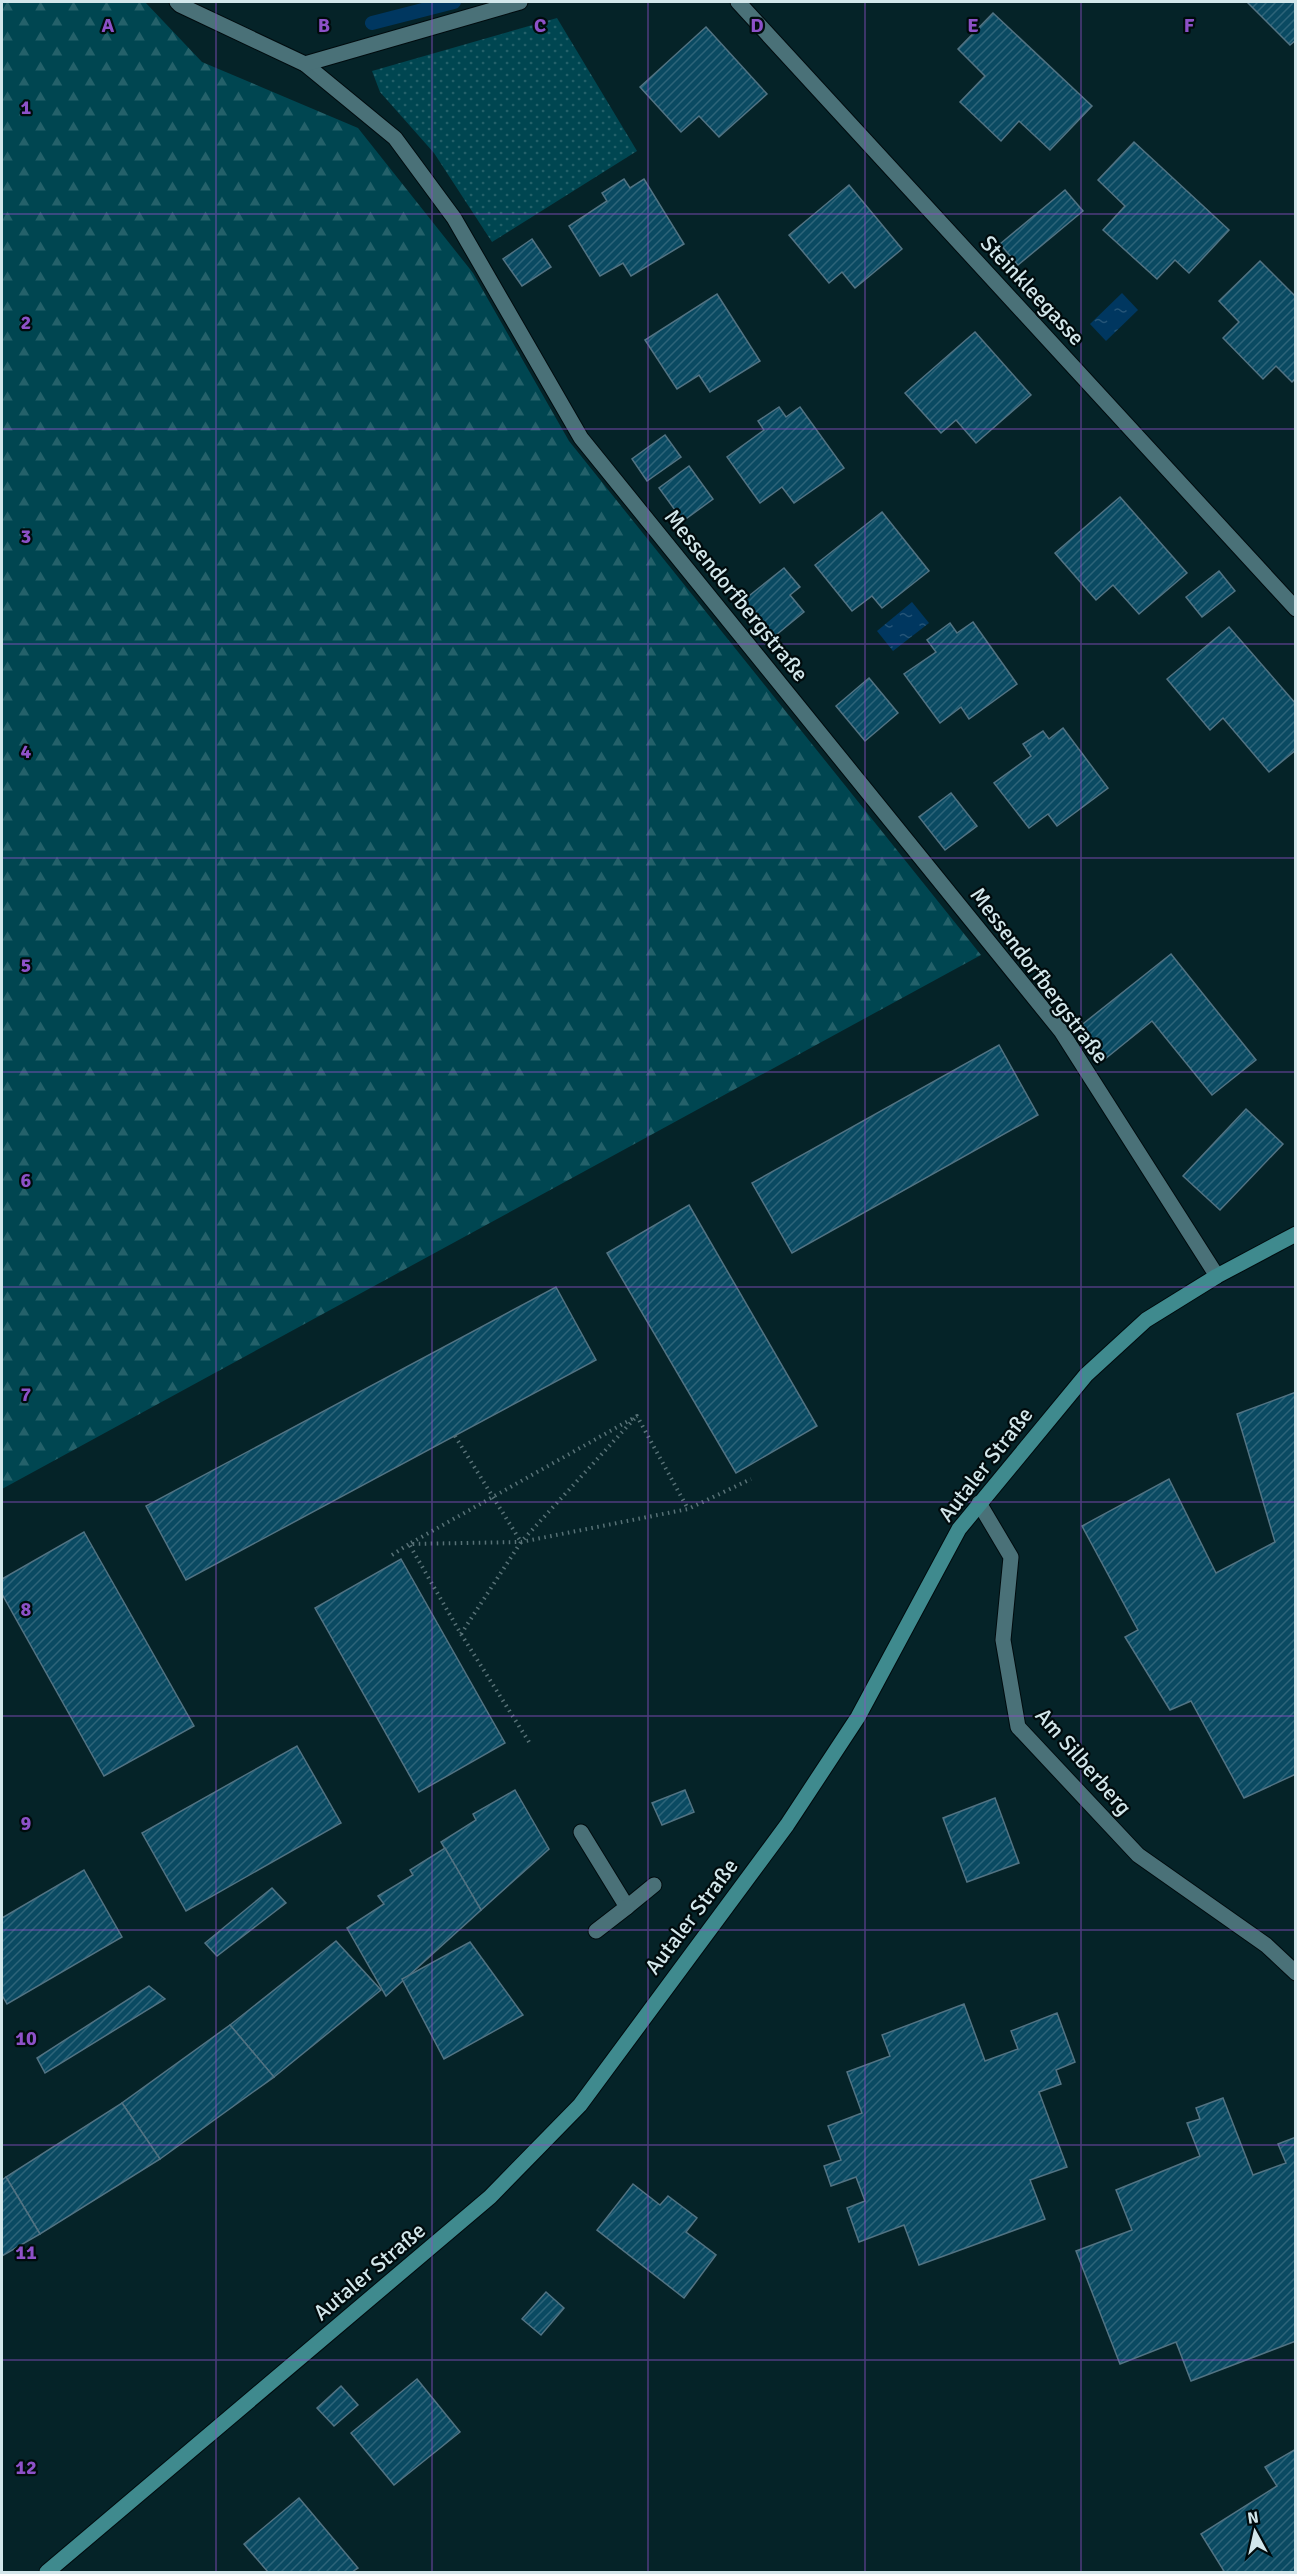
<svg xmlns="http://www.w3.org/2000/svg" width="1297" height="2574" viewBox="0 0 1297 2574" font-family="Signika,sans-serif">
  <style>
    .grass { fill: url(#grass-dots) }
    .forest { fill: url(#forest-firs) }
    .water { fill: url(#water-ripples) }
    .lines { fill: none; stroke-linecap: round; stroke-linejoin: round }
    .stream { stroke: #003760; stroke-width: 14 }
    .building { fill: url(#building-hatch); stroke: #527383; stroke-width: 1.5 }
    .lane-casing { stroke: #000b0e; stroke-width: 17 }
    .street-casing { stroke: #000b0e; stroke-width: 17 }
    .secondary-casing { stroke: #000b0e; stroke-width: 17 }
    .path { stroke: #587277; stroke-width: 4; stroke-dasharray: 1.5 4.5; stroke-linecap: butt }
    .lane { stroke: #4a7178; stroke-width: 15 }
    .street { stroke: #4a7178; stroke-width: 15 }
    .secondary { stroke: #3f8a8e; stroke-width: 15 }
    .grid { fill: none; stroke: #8d51c8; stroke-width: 1.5; stroke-opacity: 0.55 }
    .labels { text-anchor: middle; stroke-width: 4.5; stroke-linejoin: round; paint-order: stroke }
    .street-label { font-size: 22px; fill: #d3e7eb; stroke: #000b0d }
    .grid-label { font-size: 20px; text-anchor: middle; font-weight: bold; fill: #8d51c8; stroke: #000b0d; stroke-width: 4.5; stroke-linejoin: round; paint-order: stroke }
  </style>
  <defs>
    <pattern id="grass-dots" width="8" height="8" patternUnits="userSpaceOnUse" patternTransform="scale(1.5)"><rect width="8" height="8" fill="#004651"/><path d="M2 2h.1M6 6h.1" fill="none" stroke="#24616a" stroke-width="1.8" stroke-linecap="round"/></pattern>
    <pattern id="forest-firs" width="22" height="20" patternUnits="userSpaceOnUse" patternTransform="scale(1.5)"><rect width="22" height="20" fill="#004651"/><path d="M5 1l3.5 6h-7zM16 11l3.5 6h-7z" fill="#24616a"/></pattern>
    <pattern id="water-ripples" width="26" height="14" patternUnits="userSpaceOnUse" patternTransform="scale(1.5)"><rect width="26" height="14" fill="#003760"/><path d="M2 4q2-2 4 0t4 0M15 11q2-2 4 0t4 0" fill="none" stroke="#245477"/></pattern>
    <pattern id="building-hatch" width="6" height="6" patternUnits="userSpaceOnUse" patternTransform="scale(1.5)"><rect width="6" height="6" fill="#0a4a62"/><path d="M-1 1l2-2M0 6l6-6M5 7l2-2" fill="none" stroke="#2d6479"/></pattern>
  </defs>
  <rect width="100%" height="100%" fill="#052328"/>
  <polygon class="grass" points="557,18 637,151 492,242 434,153 380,92 372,71"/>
  <polygon class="forest" points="2,2 145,2 202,62 358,128 473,273 569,441 981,955 2,1489"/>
  <g class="water">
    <polygon points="1122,293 1138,310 1106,341 1090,324"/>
    <polygon points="912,602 929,623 893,651 877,631"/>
  </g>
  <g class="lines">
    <polyline class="stream" points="372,23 454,2"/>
  </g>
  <g class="building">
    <polygon points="1247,2 1296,2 1296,40 1290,45"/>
    <polygon points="993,13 1092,106 1050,150 1019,121 1001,141 960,102 985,76 958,49"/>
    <polygon points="706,27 767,94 719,137 699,116 681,132 640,87"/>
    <polygon points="1134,142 1229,230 1189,273 1175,260 1157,279 1103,230 1125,206 1098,180"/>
    <polygon points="624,179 630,188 644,179 684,244 631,276 623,263 600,276 569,226 607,201 602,193"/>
    <polygon points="849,185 902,249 855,288 842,272 829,283 789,235"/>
    <polygon points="1065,190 1083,211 1018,265 1000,244"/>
    <polygon points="532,239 551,267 522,286 503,259"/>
    <polygon points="1260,261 1296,297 1296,378 1292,382 1276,366 1263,379 1223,338 1239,322 1219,301"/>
    <polygon points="717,294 760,361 710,392 699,375 677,389 645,340"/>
    <polygon points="975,332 1031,395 976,443 956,420 941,433 905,393"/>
    <polygon points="779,407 786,417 800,407 844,468 794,503 782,487 760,503 727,457 764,430 758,421"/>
    <polygon points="665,435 681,457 647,481 632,459"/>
    <polygon points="689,466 713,499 683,521 659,488"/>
    <polygon points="1120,497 1187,573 1139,614 1113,585 1096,600 1055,553"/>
    <polygon points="882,512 929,571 882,608 872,596 852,611 815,565"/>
    <polygon points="784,568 800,587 790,595 804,612 770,640 740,603"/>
    <polygon points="1219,571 1235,591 1202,617 1186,597"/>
    <polygon points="973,622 1017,684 969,719 961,707 940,723 904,674 936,652 927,640 950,623 957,633"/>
    <polygon points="1229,627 1296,704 1296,750 1269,772 1223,718 1210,730 1167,679"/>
    <polygon points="869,678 898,713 865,741 836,706"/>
    <polygon points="1063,728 1108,788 1057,826 1048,814 1029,828 994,783 1031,756 1023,744 1043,731 1049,739"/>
    <polygon points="951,793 977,826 945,850 919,817"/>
    <polygon points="1171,954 1256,1060 1212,1095 1152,1021 1105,1059 1079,1027"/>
    <polygon points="999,1045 1038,1115 792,1253 752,1183"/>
    <polygon points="1246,1109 1283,1144 1220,1210 1183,1176"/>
    <polygon points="689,1205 817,1426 736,1473 607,1253"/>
    <polygon points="556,1287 596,1360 186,1580 146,1506"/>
    <polygon points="1296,1392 1296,1774 1244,1798 1191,1701 1170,1710 1125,1637 1138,1630 1082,1526 1169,1479 1216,1573 1275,1542 1237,1414"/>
    <polygon points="84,1532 194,1726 104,1776 2,1594 2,1579"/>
    <polygon points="401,1559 505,1743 419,1792 315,1608"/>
    <polygon points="297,1746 341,1823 186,1911 142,1833"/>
    <polygon points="515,1790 549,1849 481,1910 441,1842 476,1820 473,1814"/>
    <polygon points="685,1790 694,1812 662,1825 652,1803"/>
    <polygon points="995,1798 1019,1863 967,1882 943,1818"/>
    <polygon points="445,1848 481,1910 386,1996 347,1928 384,1904 378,1896 413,1875 410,1870"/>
    <polygon points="84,1870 122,1937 7,2004 2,1995 2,1918"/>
    <polygon points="272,1888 286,1903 217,1956 205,1943"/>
    <polygon points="336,1941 381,1990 274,2077 230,2025"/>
    <polygon points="470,1942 523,2015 444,2059 402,1979"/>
    <polygon points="149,1986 165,1999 45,2073 37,2058"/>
    <polygon points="964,2004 985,2061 1018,2049 1011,2031 1057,2013 1075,2062 1056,2070 1061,2084 1039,2092 1067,2167 1030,2180 1045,2219 919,2265 904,2225 859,2242 847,2208 865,2201 856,2177 831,2186 824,2166 841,2160 828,2126 862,2113 847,2072 890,2056 882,2035"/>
    <polygon points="230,2025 274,2077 160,2159 122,2103"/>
    <polygon points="1223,2098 1253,2175 1286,2163 1278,2144 1296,2137 1296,2341 1191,2381 1176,2342 1120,2364 1076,2251 1132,2230 1116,2190 1200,2156 1187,2123 1200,2119 1196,2108"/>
    <polygon points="122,2103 160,2159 40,2234 6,2177"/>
    <polygon points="6,2177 40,2234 2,2256 2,2180"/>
    <polygon points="633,2184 660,2205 668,2196 697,2218 686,2232 716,2255 684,2298 597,2230"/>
    <polygon points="546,2292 564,2308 541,2335 522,2319"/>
    <polygon points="417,2379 460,2432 394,2485 351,2433"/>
    <polygon points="341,2386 358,2405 334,2426 317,2408"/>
    <polygon points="1296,2449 1296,2572 1221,2572 1224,2571 1201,2534 1277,2486 1265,2467"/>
    <polygon points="299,2498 358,2568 352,2572 268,2572 244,2544"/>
  </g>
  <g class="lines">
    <defs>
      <g id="lane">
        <polyline points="581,1832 627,1907 654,1885"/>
        <polyline points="596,1931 627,1907"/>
      </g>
      <g id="street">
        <polyline points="177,2 180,5 305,64 395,138 454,218 581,438 1061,1031 1217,1276"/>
        <polyline points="738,2 1296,609"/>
        <polyline points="305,64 520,2"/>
        <polyline points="979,1503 1011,1557 1003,1640 1018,1727 1138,1855 1266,1945 1296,1973"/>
      </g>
      <polyline id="secondary" points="47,2572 490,2197 580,2105 787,1825 858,1717 959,1529 1086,1375 1146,1320 1217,1276 1296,1234"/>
    </defs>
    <use href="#lane" class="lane-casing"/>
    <use href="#street" class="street-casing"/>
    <use href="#secondary" class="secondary-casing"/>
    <g class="path">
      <polyline points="455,1436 521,1542"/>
      <polyline points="392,1555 409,1544 521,1542 688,1509 751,1479"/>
      <polyline points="461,1634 521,1542 635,1418"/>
      <polyline points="529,1742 461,1634 409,1544 637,1416 688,1509"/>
    </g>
    <use href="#lane" class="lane"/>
    <use href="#street" class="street"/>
    <use href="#secondary" class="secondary"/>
  </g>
  <path class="grid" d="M216 2V2572M432 2V2572M648 2V2572M865 2V2572M1081 2V2572M2 214H1296M2 429H1296M2 644H1296M2 858H1296M2 1072H1296M2 1287H1296M2 1502H1296M2 1716H1296M2 1930H1296M2 2145H1296M2 2360H1296"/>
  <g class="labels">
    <g class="street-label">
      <text transform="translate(1033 290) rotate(47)" y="8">Steinkleegasse</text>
      <text transform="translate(737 595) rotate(51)" y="8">Messendorfbergstraße</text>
      <text transform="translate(1040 975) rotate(53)" y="8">Messendorfbergstraße</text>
      <text transform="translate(985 1464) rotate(-52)" y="8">Autaler Straße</text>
      <text transform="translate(1084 1761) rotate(49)" y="8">Am Silberberg</text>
      <text transform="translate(691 1916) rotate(-53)" y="8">Autaler Straße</text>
      <text transform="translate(369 2271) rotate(-40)" y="8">Autaler Straße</text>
    </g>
  </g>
  <g class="grid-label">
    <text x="108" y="32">A</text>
    <text x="324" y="32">B</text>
    <text x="540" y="32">C</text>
    <text x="757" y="32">D</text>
    <text x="973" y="32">E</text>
    <text x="1189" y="32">F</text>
    <text x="26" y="114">1</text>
    <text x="26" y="329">2</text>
    <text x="26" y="543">3</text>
    <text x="26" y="758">4</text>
    <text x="26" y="972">5</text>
    <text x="26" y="1187">6</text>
    <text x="26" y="1401">7</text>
    <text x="26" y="1616">8</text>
    <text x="26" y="1830">9</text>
    <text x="26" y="2045">10</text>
    <text x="26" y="2259">11</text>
    <text x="26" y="2474">12</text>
  </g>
  <rect width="1297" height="2574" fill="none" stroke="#d3e7eb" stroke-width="6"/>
  <g transform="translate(1255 2532) rotate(352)" stroke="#000b0d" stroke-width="4.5" paint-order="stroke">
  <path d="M0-4.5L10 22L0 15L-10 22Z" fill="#d3e7eb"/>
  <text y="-9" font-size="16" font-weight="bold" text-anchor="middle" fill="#d3e7eb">N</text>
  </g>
</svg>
